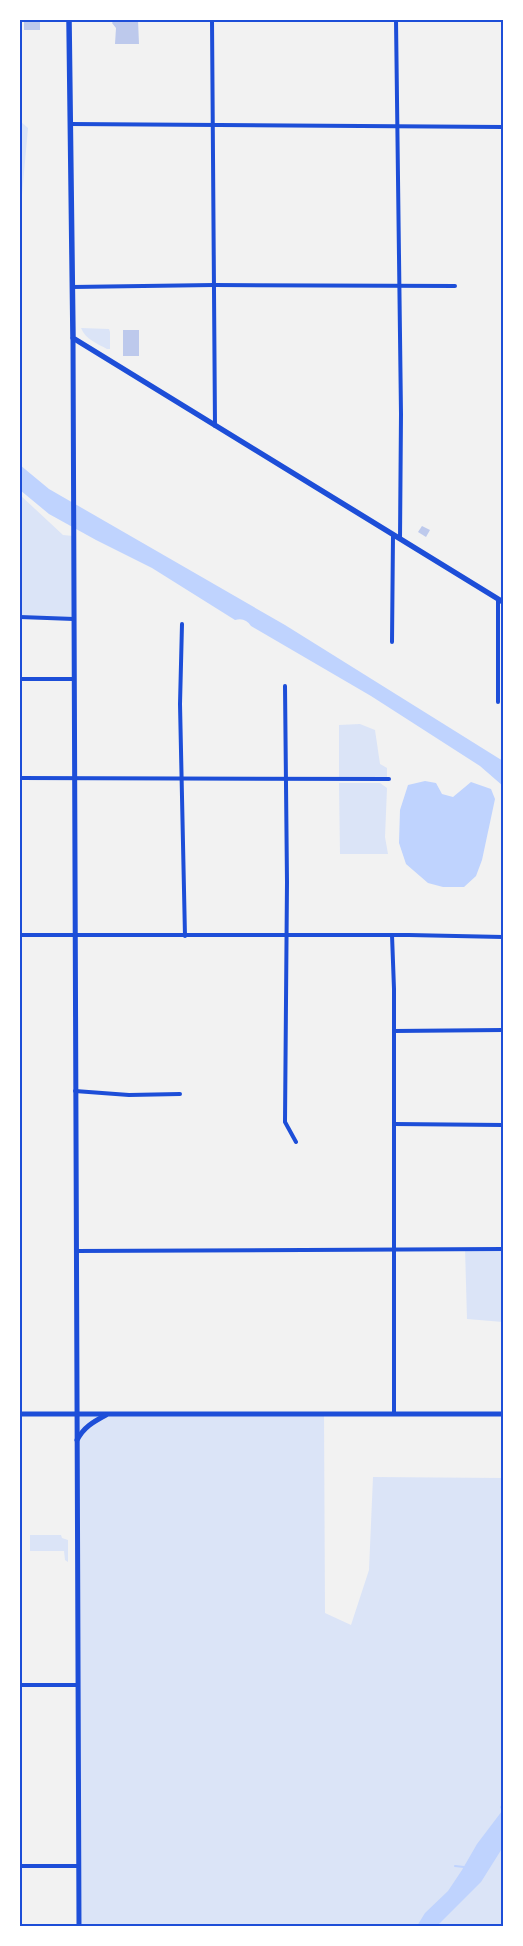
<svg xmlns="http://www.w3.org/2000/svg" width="523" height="1946" viewBox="0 0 523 1946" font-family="Montserrat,sans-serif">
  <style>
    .green { fill: #dbe4f7 }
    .water { fill: #bfd3fe }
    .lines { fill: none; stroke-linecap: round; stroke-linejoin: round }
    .stream { stroke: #bfd3fe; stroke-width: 2 }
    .building { fill: #bdc9ec }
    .minor { stroke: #1d4ed8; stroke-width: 4 }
    .tertiary { stroke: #1d4ed8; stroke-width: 5 }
    .secondary { stroke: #1d4ed8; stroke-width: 5.5 }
    .neatline { fill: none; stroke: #1d4ed8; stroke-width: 2 }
  </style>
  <rect width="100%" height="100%" fill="#f2f2f2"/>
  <g class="green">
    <polygon points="20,121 28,128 22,195 20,195"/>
    <path d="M81 328 109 329 110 332V349H107C98 344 85 339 81 328Z"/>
    <polygon points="20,495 63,535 73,536 74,619 20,619"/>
    <polygon points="360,724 375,730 380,764 387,768 387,777 339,777 339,725"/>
    <polygon points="339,783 380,783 387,788 385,837 388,854 340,854"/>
    <polygon points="465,1248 503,1249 503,1322 467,1319"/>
    <polygon points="324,1413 325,1613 351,1625 369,1570 373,1477 503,1478 503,1926 79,1926 76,1414"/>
    <polygon points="30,1535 61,1535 62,1538 68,1540 68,1562 65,1560 64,1551 30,1551"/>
  </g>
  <g class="water">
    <path d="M20 465 49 489 285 625 503 761V786L480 766 371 696 251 626C247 620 242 618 235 620L152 568 96 540 49 514 20 490Z"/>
    <polygon points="425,781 436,783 442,794 453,797 471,782 491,789 495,799 482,860 476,876 464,887 443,887 428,883 406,864 399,843 400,810 408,785"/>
    <polygon points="503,1803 503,1847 481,1882 437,1926 417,1926 425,1913 448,1891 462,1870 477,1844 502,1811 500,1807"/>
  </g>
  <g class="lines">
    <polyline class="stream" points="455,1866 464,1867"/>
  </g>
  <g class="building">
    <rect x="24" y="20" width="16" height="10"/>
    <polygon points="114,20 138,20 139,44 115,44 116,28 112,23"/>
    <rect x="123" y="330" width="16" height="26"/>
    <polygon points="422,526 430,530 426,537 418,532"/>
  </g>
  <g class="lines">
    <g class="minor">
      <polyline points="212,20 215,426"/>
      <polyline points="396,20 401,414 400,539"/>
      <polyline points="70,124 503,127"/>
      <polyline points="72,287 214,285 455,286"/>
      <polyline points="498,599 498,702"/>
      <polyline points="20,617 74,619"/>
      <polyline points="182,624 180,704 185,936"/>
      <polyline points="392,642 393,535"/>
      <polyline points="20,679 74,679"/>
      <polyline points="285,686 287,882 285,1122 296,1142"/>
      <polyline points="20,778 389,779"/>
      <polyline points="20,935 409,935 503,937"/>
      <polyline points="392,935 394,989 394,1413"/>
      <polyline points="394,1031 503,1030"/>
      <polyline points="75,1091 129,1095 180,1094"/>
      <polyline points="394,1124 503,1125"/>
      <polyline points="76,1251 503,1249"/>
      <polyline points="20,1685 78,1685"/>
      <polyline points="20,1866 78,1866"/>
    </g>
    <g class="tertiary">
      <polyline points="73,338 79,1926"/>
      <polyline points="20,1414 503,1414"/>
      <path d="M77 1440C84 1427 93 1422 106 1415"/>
    </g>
    <polyline class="secondary" points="69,20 73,338 503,602"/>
  </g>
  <rect width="523" height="1946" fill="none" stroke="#ffffff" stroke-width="42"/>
  <rect x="21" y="21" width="481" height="1904" class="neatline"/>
</svg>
